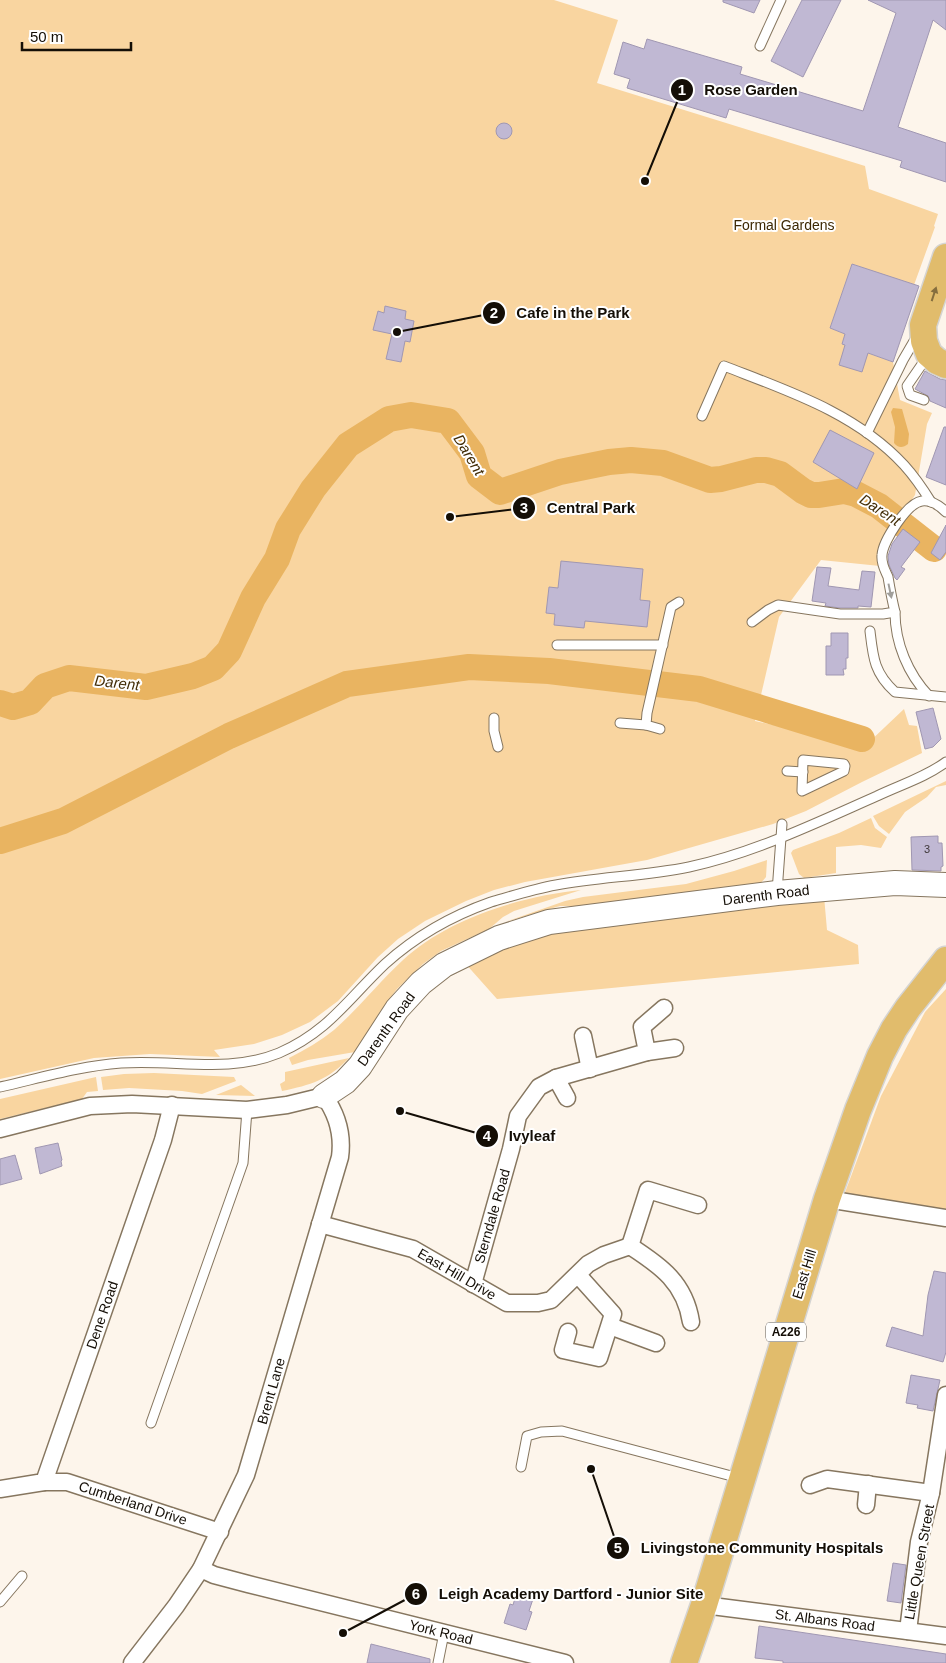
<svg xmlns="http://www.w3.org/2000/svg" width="946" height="1663" viewBox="0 0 946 1663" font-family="Arial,sans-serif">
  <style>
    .green { fill: #f9d5a0 }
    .water { fill: #e9b461 }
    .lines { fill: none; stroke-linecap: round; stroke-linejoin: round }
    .stream { stroke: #e9b461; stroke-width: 4.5 }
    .river { stroke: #e9b461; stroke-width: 26 }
    .building { fill: #c0b8d3; stroke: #a097b2 }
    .lane-casing { stroke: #86765f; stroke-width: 11 }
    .street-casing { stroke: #86765f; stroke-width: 19 }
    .secondary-casing { stroke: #86765f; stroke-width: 26 }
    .primary-casing { stroke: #d5d4d2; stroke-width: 29 }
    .lane { stroke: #fff; stroke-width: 9 }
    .street { stroke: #fff; stroke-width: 16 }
    .secondary { stroke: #fff; stroke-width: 24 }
    .primary { stroke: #e1bc6c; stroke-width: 26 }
    .oneway { fill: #856e3e }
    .oneway2 { fill: #a19f9b }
    .labels { text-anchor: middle; stroke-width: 4; stroke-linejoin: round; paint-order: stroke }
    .number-label { font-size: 11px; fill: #3f3839 }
    .shield { fill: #fff; stroke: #5a5651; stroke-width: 1 }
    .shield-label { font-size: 12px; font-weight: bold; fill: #140e06 }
    .park-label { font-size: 14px; fill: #3d2803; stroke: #fff }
    .street-label { font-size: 14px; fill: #140e06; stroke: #fff }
    .water-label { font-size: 15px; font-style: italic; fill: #432e08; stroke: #fff }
    .leader { fill: none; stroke: #140e06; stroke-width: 2 }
    .callout-dot { fill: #140e06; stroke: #fff; stroke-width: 2 }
    .mark-label { font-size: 15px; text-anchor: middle; font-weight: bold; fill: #fff }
    .callout-label { font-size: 15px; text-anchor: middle; font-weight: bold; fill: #140e06; stroke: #fff; stroke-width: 4; stroke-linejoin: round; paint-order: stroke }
  </style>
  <rect width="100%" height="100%" fill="#fdf5eb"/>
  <g class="green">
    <polygon points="0,0 554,0 618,20 597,83 865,166 869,189 938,214 934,226 935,227 914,285 852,264 830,328 845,334 842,344 893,362 900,400 932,413 927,424 915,495 886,539 880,566 821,560 779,617 755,721 866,745 904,709 909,725 917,726 922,753 862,782 806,811 773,824 647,860 525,882 494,890 466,901 425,921 398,939 378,957 338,1001 310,1022 282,1035 254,1044 214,1050 220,1057 150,1054 94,1058 0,1079"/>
    <polygon points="946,781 946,785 936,787 927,797 905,812 889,834 879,826 873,816"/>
    <polygon points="871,818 875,828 887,837 881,848 861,845 836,847 836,873 804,878 799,874 791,853 793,850 839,833"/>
    <polygon points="767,860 766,877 760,884 580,906 560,906 505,922 565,901 583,897 686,884 734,871"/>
    <path d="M581 890 514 911 503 917 489 929 441 951 423 964 397 989 379 1013 368 1034 355 1052 308 1060 292 1065 289 1058C305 1050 320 1041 334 1030 359 1008 379 982 403 960 448 918 522 896 581 890Z"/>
    <polygon points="824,896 827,930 858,945 859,964 497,999 464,962 547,931"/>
    <polygon points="946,989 946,1213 844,1195 881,1096 925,1012"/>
    <path d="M349 1058C328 1080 311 1085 282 1091L280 1084 285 1081V1072Z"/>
    <polygon points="154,1073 234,1077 236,1081 202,1094 182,1091 129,1088 103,1090 101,1077 124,1074"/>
    <polygon points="96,1077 98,1091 87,1092 82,1099 0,1119 0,1099"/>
    <polygon points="241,1085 255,1096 216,1095"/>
  </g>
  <path class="water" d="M893 408 902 409 909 434 908 444C903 448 898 448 894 443L895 427 891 412Z"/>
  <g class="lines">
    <polyline class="stream" points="0,706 2,705"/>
    <g class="river">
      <polyline points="0,703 13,707 30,702 45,686 69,678 146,687 193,676 213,668 229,651 253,598 277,559 288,529 313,489 348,445 389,419 411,415 448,421 472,453 479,476 500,492 560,472 609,462 631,460 663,463 710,480 721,479 756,470 766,470 780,474 803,491 811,495 819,495 844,491 856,494 879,506 934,549"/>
      <polyline points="0,841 63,821 229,736 347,684 469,667 549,671 699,689 862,739"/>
    </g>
  </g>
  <g class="building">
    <polygon points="723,0 760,0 754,13 723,2"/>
    <polygon points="802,0 841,0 803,77 771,61"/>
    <polygon points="868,0 946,0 946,30 933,20 898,127 946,143 946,182 900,167 902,161 729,109 726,118 627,88 630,79 614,74 623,42 644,49 647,39 742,67 740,74 863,111 896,13"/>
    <circle cx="504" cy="131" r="8"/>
    <polygon points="852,264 919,286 893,362 868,353 862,372 839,365 845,345 842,344 845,334 830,328"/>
    <polygon points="385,306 406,311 405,319 414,321 410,342 405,341 401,362 386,359 392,334 373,330 378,311 384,313"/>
    <polygon points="925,371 940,379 946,380 946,408 930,401 928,396 915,389"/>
    <polygon points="944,427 946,427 946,485 926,477"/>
    <polygon points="830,430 874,453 857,489 813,462"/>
    <polygon points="946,525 946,552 940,560 931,553"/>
    <polygon points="903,529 920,542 901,567 905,569 897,580 895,578 889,565 888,556 892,544"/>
    <polygon points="561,561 643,569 640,600 650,601 647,627 585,621 584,628 554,625 555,614 546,613 549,587 558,588"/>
    <polygon points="817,567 831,568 828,586 859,590 862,571 875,572 871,607 858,606 858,608 840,608 825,606 826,603 812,601"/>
    <polygon points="831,633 848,633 848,658 846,658 846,669 843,669 844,675 826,675 826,646 831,646"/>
    <polygon points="933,708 941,739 933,747 925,749 916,712"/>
    <polygon points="938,836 938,843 942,843 943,866 941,867 941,871 912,870 911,837"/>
    <polygon points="58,1143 62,1160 61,1161 62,1166 40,1174 35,1148"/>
    <polygon points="15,1155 22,1179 0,1185 0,1159"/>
    <polygon points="934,1271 946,1273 946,1352 943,1362 886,1346 892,1327 923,1336 928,1295"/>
    <polygon points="911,1375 940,1380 933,1411 917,1408 918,1405 906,1403"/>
    <polygon points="893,1563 906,1565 901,1603 887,1601"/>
    <polygon points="517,1591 534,1596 529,1611 532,1612 526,1630 504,1623 510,1604 513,1605"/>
    <polygon points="759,1626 946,1654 946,1663 783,1663 783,1661 755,1658"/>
    <polygon points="371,1644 430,1659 430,1663 367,1663"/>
  </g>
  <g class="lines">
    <defs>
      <g id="lane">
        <polyline points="760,46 781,0"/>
        <polyline points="924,400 910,395 907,386 927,357"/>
        <path d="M702 416 724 366C788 391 856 413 904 465 914 476 923 489 931 502"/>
        <polyline points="867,433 903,360 917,336"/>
        <path d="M895 612C895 643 908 674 929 696"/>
        <path d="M752 622 768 610 778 605 840 614H883L895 612C892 600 890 589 888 577 885 570 881 564 882 555 883 541 907 503 922 501 931 500 940 506 946 512"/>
        <path d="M870 631C873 657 874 673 895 692L946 697"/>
        <polyline points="557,645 663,645"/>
        <polyline points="494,718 494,731 498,747"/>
        <polyline points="620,723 646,725"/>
        <polyline points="660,729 646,725 647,713 671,607 679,602"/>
        <polygon points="803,760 844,764 845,766 844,771 802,791"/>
        <polyline points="787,771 803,772"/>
        <polyline points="777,892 782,824"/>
        <path d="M0 1087C40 1078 80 1066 121 1063 175 1059 228 1074 279 1053 328 1032 349 998 385 964 417 935 451 916 491 902 512 896 534 889 556 885 600 877 645 876 689 867 754 853 816 823 877 796 900 785 926 777 946 762"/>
        <polyline points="151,1423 243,1163 247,1110"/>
        <polyline points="521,1467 527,1436 541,1432 562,1431 739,1478"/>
        <polyline points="0,1602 22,1576"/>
        <polyline points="438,1663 444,1633"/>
      </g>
      <g id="street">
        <polyline points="583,1036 590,1069"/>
        <polyline points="647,1052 675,1048"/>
        <polyline points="556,1078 567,1098"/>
        <path d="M0 1129 90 1106 132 1104 247 1110 287 1105 324 1096C337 1114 343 1135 340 1157L246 1475 201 1569 176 1606 132 1663"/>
        <polyline points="827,1199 946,1218"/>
        <path d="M320 1224 413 1249 507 1303H538L551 1300 588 1264 604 1255 630 1246C661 1266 685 1283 691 1322"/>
        <polyline points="630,1246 648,1190 698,1205"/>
        <polyline points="473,1284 511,1149 518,1116 539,1087 556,1078 647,1052 642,1027 664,1008"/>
        <polyline points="610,1326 656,1343"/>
        <polyline points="568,1332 563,1350 599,1358 613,1314 578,1275"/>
        <polyline points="44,1482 67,1482 220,1532"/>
        <polyline points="810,1485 827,1479 931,1493"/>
        <polyline points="0,1489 44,1482 163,1140 172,1105"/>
        <polyline points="866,1505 868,1484"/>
        <polyline points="201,1569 214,1575 248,1584 565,1663"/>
        <polyline points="704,1605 946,1636"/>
        <polyline points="908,1631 919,1542 931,1493 946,1395"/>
      </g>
      <polyline id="secondary" points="324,1096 345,1082 360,1066 397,1009 421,983 444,965 499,938 549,922 777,893 895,883 946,885"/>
      <g id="primary">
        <polyline points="946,257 923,325 924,341 929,354 937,361 946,365"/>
        <polyline points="684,1663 704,1605 827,1199 858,1110 880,1056 894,1029 908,1008 946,960"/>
      </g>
    </defs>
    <use href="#lane" class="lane-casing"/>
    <use href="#street" class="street-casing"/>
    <use href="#secondary" class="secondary-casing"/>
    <use href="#primary" class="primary-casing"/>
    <use href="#lane" class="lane"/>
    <use href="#street" class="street"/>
    <use href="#secondary" class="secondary"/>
    <use href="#primary" class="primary"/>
  </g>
  <defs><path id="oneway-solid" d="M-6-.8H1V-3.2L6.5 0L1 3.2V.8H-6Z" transform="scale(1.25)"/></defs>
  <use class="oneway" href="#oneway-solid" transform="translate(934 294) rotate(-72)"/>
  <use class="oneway2" href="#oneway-solid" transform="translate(890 591) rotate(78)"/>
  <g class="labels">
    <g class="number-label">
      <text x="927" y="853">3</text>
    </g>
    <rect class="shield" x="766" y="1322.5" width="40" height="19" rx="4"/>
    <g class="shield-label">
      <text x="786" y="1336">A226</text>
    </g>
    <g class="park-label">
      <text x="784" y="230">Formal Gardens</text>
    </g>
    <g class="street-label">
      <text transform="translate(766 895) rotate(-7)" y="5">Darenth Road</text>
      <text transform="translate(386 1029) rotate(-54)" y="5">Darenth Road</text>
      <text transform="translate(492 1216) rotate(-74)" y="5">Sterndale Road</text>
      <text transform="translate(457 1274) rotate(30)" y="5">East Hill Drive</text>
      <text transform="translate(804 1274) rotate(-73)" y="5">East Hill</text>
      <text transform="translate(102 1315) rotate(-71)" y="5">Dene Road</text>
      <text transform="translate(271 1391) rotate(-74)" y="5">Brent Lane</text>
      <text transform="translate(133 1503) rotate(18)" y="5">Cumberland Drive</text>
      <text transform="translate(919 1562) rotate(-80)" y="5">Little Queen Street</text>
      <text transform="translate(825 1620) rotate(7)" y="5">St. Albans Road</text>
      <text transform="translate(441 1632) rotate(14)" y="5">York Road</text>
    </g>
    <g class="water-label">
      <text transform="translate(469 455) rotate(59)" y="5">Darent</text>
      <text transform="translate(880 510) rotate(33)" y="5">Darent</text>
      <text transform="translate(117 683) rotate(6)" y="5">Darent</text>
    </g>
  </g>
  <path class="leader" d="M645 181L682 90M397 332L494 313M450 517L524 508M400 1111L487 1136M591 1469L618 1548M343 1633L416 1594"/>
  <g class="callout-dot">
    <circle cx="645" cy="181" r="5"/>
    <circle cx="397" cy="332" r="5"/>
    <circle cx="450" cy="517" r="5"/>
    <circle cx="400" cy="1111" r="5"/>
    <circle cx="591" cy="1469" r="5"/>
    <circle cx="343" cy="1633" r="5"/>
    <circle cx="682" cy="90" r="12"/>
    <circle cx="494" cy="313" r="12"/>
    <circle cx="524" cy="508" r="12"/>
    <circle cx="487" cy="1136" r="12"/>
    <circle cx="618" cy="1548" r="12"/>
    <circle cx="416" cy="1594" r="12"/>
  </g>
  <g class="mark-label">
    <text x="682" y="95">1</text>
    <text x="494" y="318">2</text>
    <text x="524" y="513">3</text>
    <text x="487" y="1141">4</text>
    <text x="618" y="1553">5</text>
    <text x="416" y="1599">6</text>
  </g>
  <g class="callout-label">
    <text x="751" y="95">Rose Garden</text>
    <text x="573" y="318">Cafe in the Park</text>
    <text x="591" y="513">Central Park</text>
    <text x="532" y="1141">Ivyleaf</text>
    <text x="762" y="1553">Livingstone Community Hospitals</text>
    <text x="571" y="1599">Leigh Academy Dartford - Junior Site</text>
  </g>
  <path d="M22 42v8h109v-8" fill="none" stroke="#140e06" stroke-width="2.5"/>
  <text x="30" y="42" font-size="15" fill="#140e06" stroke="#ffffff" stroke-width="4" paint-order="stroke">50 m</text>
</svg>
